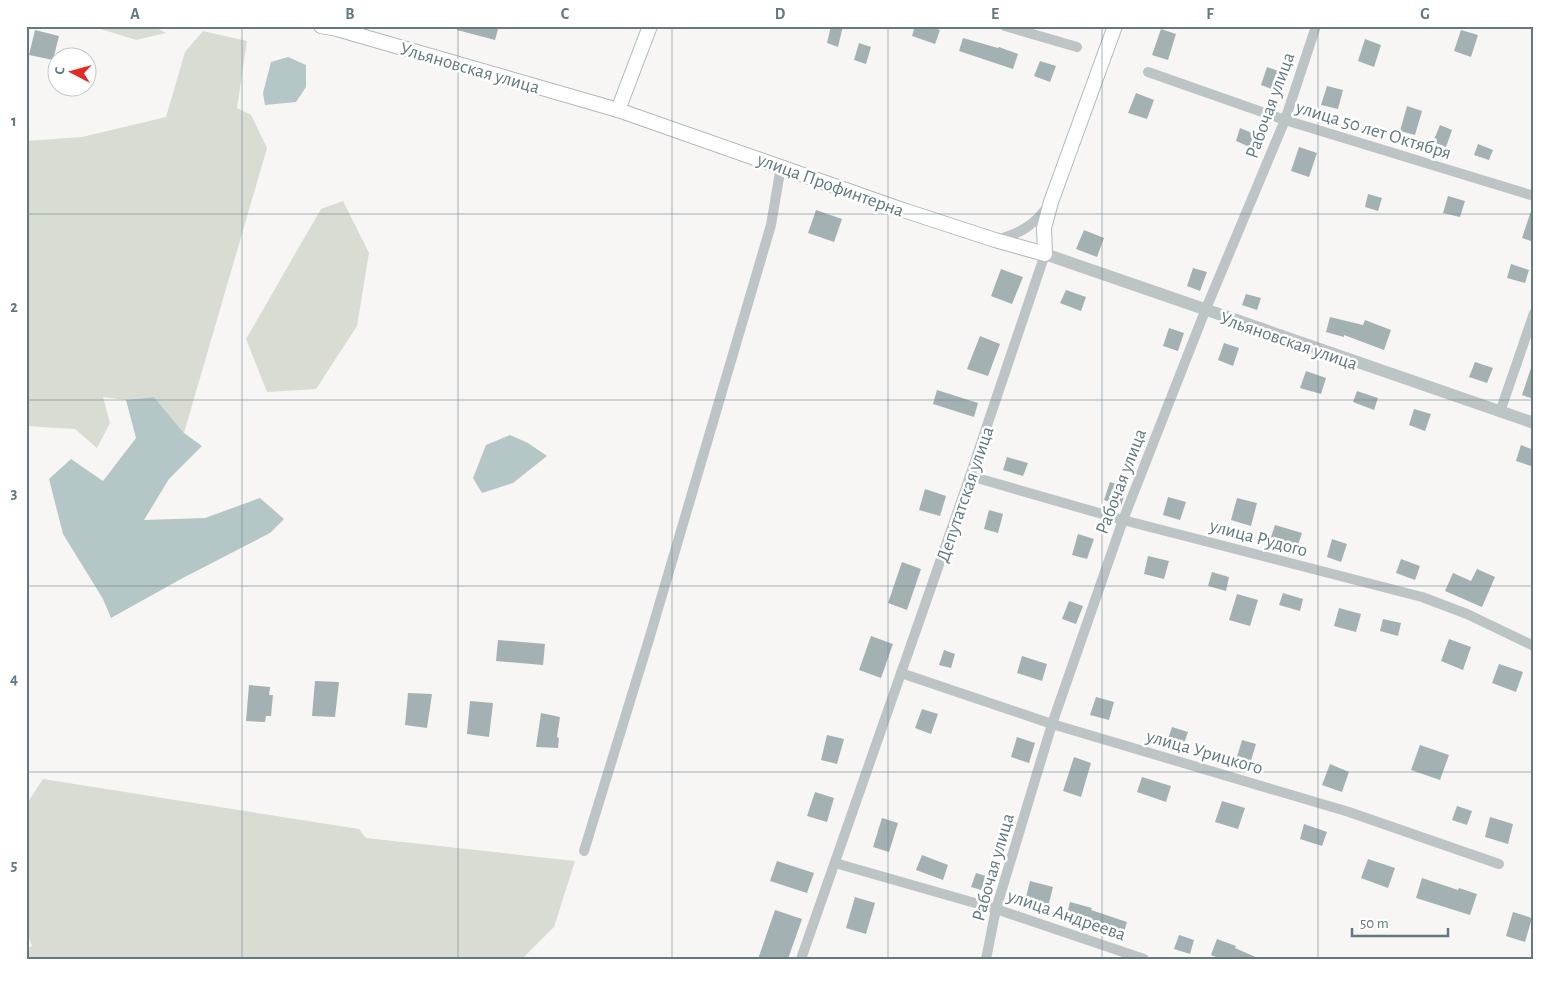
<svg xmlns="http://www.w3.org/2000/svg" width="1560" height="985" viewBox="0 0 1560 985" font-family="'Alegreya Sans',sans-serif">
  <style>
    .green { fill: #d8dcd3 }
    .water { fill: #b5c6c7 }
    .building { fill: #a4b1b3 }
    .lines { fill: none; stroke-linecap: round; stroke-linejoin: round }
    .secondary-casing { stroke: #afb8bb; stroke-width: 16 }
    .minor { stroke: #bdc4c6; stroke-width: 10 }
    .tertiary { stroke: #bdc4c6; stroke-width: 12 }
    .secondary { stroke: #fff; stroke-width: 14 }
    .grid { fill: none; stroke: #61797f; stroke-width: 1; stroke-opacity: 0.55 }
    .labels { text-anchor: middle; stroke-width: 5; stroke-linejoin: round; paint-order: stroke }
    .street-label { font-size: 19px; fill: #61797f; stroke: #fff }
    .neatline { fill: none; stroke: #61797f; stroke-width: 2 }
    .grid-label { font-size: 16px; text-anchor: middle; font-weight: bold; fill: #61797f }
  </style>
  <rect width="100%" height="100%" fill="#f7f6f4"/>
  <g class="green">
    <polygon points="91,26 153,26 166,33 136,40"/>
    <polygon points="203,31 247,41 237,108 251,115 267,148 184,433 154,397 126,400 103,397 110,423 97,448 75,429 26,426 26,141 82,137 166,117 185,52"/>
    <polygon points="343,201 369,253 357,326 316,389 267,392 246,339 321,209"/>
    <polygon points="43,779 359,829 366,838 575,861 554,927 522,959 26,959 26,949 32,946 26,931 26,805"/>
  </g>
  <g class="water">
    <polygon points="288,57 306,65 306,87 296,102 265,105 263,93 271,62"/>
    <polygon points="154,397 184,433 202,446 169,479 144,520 205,518 260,498 284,519 270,533 181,579 111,618 103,599 63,534 49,479 71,459 103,481 136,438 126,400"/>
    <polygon points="510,435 528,443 547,456 513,483 482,493 473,478 486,445"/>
  </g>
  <g class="building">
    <polygon points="458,26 499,26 495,40 457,30"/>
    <polygon points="831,26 843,26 838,47 827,43"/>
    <polygon points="915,26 927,26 940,30 935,44 912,36"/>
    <polygon points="1161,29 1176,34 1168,60 1152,55"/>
    <polygon points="35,30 59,36 53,60 29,55"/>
    <polygon points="1461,30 1478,35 1471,57 1454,51"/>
    <polygon points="963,38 998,48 999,47 1018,54 1013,69 959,51"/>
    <polygon points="1365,39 1381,45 1374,67 1358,61"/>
    <polygon points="859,43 871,47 866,64 854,60"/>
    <polygon points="1040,61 1056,66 1050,82 1034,76"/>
    <polygon points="1267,67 1281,72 1275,90 1261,85"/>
    <polygon points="1327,86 1343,90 1338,109 1321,105"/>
    <polygon points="1136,93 1154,100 1147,119 1128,113"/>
    <polygon points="1407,106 1422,111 1415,135 1400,131"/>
    <polygon points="1440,125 1452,130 1446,147 1433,142"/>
    <polygon points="1240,128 1257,135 1252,148 1236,141"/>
    <polygon points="1478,144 1493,150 1489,160 1474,155"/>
    <polygon points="1299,147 1317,153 1309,177 1291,171"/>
    <polygon points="1368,194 1382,198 1378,211 1365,207"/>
    <polygon points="1448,196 1465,201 1460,217 1443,213"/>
    <polygon points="1532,208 1534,209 1534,242 1522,238"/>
    <polygon points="816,210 842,219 834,242 808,233"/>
    <polygon points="1084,230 1104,238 1097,257 1076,249"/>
    <polygon points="1511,264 1529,270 1525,283 1507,278"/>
    <polygon points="1193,268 1207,272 1200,291 1187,286"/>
    <polygon points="1001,269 1023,277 1012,304 991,296"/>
    <polygon points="1066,290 1086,297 1081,311 1060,303"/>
    <polygon points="1246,294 1261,298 1257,310 1242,305"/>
    <polygon points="1330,317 1363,325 1365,320 1391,330 1384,350 1344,335 1344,337 1326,332"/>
    <polygon points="1169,328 1184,333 1178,351 1163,346"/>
    <polygon points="980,336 1000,344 988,376 967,369"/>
    <polygon points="1224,343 1239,348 1233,366 1218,360"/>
    <polygon points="1475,362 1493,368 1487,383 1469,377"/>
    <polygon points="1532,365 1534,365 1534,399 1522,395"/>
    <polygon points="1306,371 1326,378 1321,394 1300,388"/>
    <polygon points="937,390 978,403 974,417 933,404"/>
    <polygon points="1357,391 1378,398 1374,410 1353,402"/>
    <polygon points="1414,409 1431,414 1425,431 1409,425"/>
    <polygon points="1521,445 1534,450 1534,467 1516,461"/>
    <polygon points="1007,457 1028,463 1023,476 1003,470"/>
    <polygon points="1110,482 1127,487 1121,506 1104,500"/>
    <polygon points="925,489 946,496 940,516 919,510"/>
    <polygon points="1168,497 1186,502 1180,520 1163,515"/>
    <polygon points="1237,498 1257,503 1251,526 1231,520"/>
    <polygon points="989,510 1003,514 998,533 984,529"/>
    <polygon points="1275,525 1302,533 1296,551 1269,543"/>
    <polygon points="1078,534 1094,539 1087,559 1072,555"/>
    <polygon points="1332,539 1347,544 1341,562 1327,557"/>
    <polygon points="1148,556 1169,561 1164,579 1144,574"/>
    <polygon points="1401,559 1420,566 1415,580 1396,573"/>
    <polygon points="902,562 921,569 907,610 888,603"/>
    <polygon points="1477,569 1495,577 1482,607 1445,591 1453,573 1471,581"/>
    <polygon points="1212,572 1229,577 1226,591 1208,586"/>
    <polygon points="1283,593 1303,599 1300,611 1279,605"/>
    <polygon points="1237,594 1258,600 1250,626 1229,620"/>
    <polygon points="1069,601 1083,606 1076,624 1062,619"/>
    <polygon points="1339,608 1361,614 1356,632 1334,626"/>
    <polygon points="1383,619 1401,623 1398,636 1380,631"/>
    <polygon points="871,636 893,644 881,678 859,670"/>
    <polygon points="1449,639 1471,647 1463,670 1441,661"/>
    <polygon points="498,640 545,644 543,665 496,661"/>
    <polygon points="944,650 955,654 951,668 939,665"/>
    <polygon points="1022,656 1047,664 1042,681 1017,673"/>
    <polygon points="1499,664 1523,672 1516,692 1492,683"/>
    <polygon points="315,681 339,682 335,717 312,716"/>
    <polygon points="249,685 270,687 269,695 273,695 271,716 266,716 265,722 246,721"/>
    <polygon points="408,693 432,694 427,728 405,725"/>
    <polygon points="1096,697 1114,702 1109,720 1090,715"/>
    <polygon points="470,701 493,703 489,737 467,734"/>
    <polygon points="922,709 938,714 931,734 915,728"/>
    <polygon points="541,713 560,717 557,737 559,738 558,748 536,747"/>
    <polygon points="1172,727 1188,732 1184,744 1168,739"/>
    <polygon points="827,735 844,739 837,764 821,760"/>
    <polygon points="1017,737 1035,743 1029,763 1011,757"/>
    <polygon points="1242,740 1256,744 1250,764 1236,760"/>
    <polygon points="1420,745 1449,755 1440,780 1411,770"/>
    <polygon points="1074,757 1091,763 1081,797 1063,791"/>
    <polygon points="1330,764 1349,772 1342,792 1322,785"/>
    <polygon points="1142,777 1171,786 1166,802 1137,792"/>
    <polygon points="815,792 834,798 827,822 807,816"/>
    <polygon points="1222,801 1245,808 1238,829 1215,822"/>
    <polygon points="1457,806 1472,811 1467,825 1452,820"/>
    <polygon points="1490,817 1513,824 1508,844 1485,837"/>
    <polygon points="882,818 898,823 889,852 873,847"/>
    <polygon points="1304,824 1327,832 1322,846 1300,839"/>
    <polygon points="922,855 948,865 943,880 916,870"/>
    <polygon points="1368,859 1395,868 1388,888 1361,878"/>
    <polygon points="777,861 814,873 807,893 770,881"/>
    <polygon points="976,873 989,877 985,891 971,887"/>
    <polygon points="1422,878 1458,890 1459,888 1477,894 1470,915 1416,898"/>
    <polygon points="1030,881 1053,887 1047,911 1024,905"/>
    <polygon points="855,897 875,903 866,934 846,928"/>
    <polygon points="1070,902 1092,908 1091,910 1127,922 1123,935 1088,922 1087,924 1066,918"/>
    <polygon points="775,910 802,919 788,959 758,959"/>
    <polygon points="1513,912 1532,918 1525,942 1506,936"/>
    <polygon points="1179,935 1194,940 1190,954 1174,949"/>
    <polygon points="1217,939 1236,946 1235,948 1260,959 1221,959 1211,955"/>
  </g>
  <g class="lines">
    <defs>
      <g id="secondary">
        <polyline points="321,26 337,29 618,110 903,210 995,240 1045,254 1044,228 1051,202 1115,26"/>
        <polyline points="618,110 650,26"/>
      </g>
    </defs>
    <use href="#secondary" class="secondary-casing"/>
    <g class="minor">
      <polyline points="1005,26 1077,47"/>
      <polyline points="1148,72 1285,120 1534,196"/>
      <path d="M996 240C1018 234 1034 226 1047 207"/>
      <polyline points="1500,412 1534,313"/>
      <polyline points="970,476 1123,520 1422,597 1467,614 1534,646"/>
      <polyline points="901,673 1052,724 1349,812 1499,864"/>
      <polyline points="584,851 650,636 771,225 781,166"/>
      <polyline points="835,863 996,909 1144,959"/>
      <polyline points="801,959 970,476 1045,254"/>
      <polyline points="986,959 996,909 1052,724 1123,520 1205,311 1285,120 1316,26"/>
    </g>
    <polyline class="tertiary" points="1045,254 1534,423"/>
    <use href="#secondary" class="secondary"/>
  </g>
  <path class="grid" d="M242 26V959M458 26V959M672 26V959M888 26V959M1102 26V959M1318 26V959M26 214H1534M26 400H1534M26 586H1534M26 772H1534"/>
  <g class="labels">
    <g class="street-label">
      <text transform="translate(470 67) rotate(16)" y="7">Ульяновская улица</text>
      <text transform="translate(1269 105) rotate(-70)" y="7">Рабочая улица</text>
      <text transform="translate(1374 129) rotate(17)" y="7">улица 50 лет Октября</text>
      <text transform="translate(831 184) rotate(20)" y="7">улица Профинтерна</text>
      <text transform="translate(1289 340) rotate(19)" y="7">Ульяновская улица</text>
      <text transform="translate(1120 481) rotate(-69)" y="7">Рабочая улица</text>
      <text transform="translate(964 494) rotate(-71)" y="7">Депутатская улица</text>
      <text transform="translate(1259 537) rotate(15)" y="7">улица Рудого</text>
      <text transform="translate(1205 751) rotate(16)" y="7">улица Урицкого</text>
      <text transform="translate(992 867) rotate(-74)" y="7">Рабочая улица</text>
      <text transform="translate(1067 914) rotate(19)" y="7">улица Андреева</text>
    </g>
  </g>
  <rect width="1560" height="985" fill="none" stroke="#ffffff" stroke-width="55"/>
  <g transform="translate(72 72) rotate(276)"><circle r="24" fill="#ffffff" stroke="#c0c9cc"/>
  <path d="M0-4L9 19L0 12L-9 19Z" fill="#e52925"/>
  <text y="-8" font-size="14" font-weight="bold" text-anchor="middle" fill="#61797f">С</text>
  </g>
  <path d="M1352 928v8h96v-8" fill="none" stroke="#61797f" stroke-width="2.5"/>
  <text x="1360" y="928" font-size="15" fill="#61797f" stroke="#ffffff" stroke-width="4" paint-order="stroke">50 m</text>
  <rect x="28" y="28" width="1504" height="930" class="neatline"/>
  <g class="grid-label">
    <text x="135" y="19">A</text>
    <text x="350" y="19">B</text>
    <text x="565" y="19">C</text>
    <text x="780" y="19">D</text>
    <text x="995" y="19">E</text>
    <text x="1210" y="19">F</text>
    <text x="1425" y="19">G</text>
    <text x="14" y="126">1</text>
    <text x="14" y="312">2</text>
    <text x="14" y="498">3</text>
    <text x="14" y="684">4</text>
    <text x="14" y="870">5</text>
  </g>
</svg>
